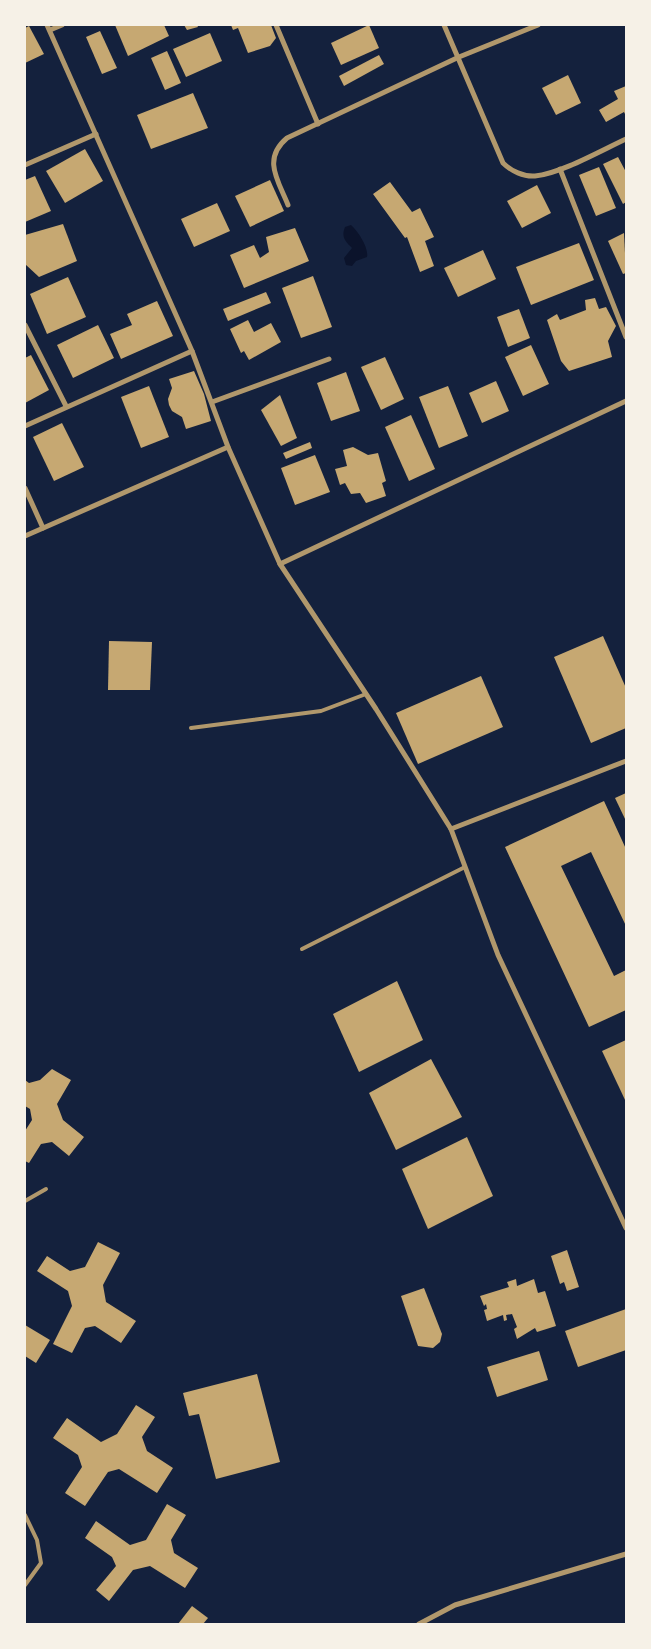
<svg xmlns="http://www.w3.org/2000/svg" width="651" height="1649" viewBox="0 0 651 1649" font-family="'Archivo Narrow',sans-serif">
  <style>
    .water { fill: #0b132b }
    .building { fill: #c6a872 }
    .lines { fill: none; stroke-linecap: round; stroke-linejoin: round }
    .service { stroke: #b1986c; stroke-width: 4 }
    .minor { stroke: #b1986c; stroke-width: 5 }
  </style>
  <rect width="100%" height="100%" fill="#14213d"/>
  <path class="water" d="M351 225C358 231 369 248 367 257L356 261 352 266 346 265 344 258 352 248C345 241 341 237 345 227Z"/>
  <g class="building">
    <polygon points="115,25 164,25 169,36 128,56"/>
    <polygon points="184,25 197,25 198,27 187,30"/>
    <polygon points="231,25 271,25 276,38 270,46 248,53 238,28 233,30"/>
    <polygon points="369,25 379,48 341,65 331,43"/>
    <polygon points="29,26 44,54 25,63 25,28"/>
    <polygon points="100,31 117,68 102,74 86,37"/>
    <polygon points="210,33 222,61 186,77 173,49"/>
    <polygon points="167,51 181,83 165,90 151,58"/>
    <polygon points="379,55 384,64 344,86 339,76"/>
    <polygon points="568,75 581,103 556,115 542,88"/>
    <polygon points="626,86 626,116 624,112 606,122 599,110 618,99 614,91"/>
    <polygon points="193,93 208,128 151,149 137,115"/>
    <polygon points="85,149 103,181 65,203 46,171"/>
    <polygon points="618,157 626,172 626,202 623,204 603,164"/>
    <polygon points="599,167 616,208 596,216 579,175"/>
    <polygon points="35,176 51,211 25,222 25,180"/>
    <polygon points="270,180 284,211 250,227 235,196"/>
    <polygon points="390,182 412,212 420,208 434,237 425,241 434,266 420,272 407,237 405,238 373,194"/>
    <polygon points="537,185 551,213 522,228 507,201"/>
    <polygon points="217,203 230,231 194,247 181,219"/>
    <polygon points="63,224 77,261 39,277 25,264 25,235"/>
    <polygon points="295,228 309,261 244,288 230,255 254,245 260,258 269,252 266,237"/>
    <polygon points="624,233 626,273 623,274 608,241"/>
    <polygon points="579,243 594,280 531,305 516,267"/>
    <polygon points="483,250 496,279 458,297 444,268"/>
    <polygon points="313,276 332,327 301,338 282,288"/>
    <polygon points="68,277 86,317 47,334 30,294"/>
    <polygon points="266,292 271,303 228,321 223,309"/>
    <polygon points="595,298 599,309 606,307 616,326 608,341 612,357 569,371 561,361 547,320 557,314 560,320 586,310 585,300"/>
    <polygon points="157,301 173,336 121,359 110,334 132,325 127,314"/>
    <polygon points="519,309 530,338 508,347 497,317"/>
    <polygon points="248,320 254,332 271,323 281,342 249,360 244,351 241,353 230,329"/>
    <polygon points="98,325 114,358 73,378 57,345"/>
    <polygon points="531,345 549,384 523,396 505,357"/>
    <polygon points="31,355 49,390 25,403 25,358"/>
    <polygon points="385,357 404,399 381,410 361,367"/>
    <polygon points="194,371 204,394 211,421 186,429 182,417 172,411 169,405 168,399 172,388 169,379"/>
    <polygon points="346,372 360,411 331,421 317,383"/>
    <polygon points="496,381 509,411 482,423 469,393"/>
    <polygon points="149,386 169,437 141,448 121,397"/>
    <polygon points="448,386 468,436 439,448 419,397"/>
    <polygon points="280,395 297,438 281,446 261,410"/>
    <polygon points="411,415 435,469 409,481 385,427"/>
    <polygon points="62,423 84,467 54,481 33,437"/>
    <polygon points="310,442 312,448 286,459 283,453"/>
    <polygon points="353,447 368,455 378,453 386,481 382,483 386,496 366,503 360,493 351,494 345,483 340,485 335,469 347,466 343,450"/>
    <polygon points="315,455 330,492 295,505 281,468"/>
    <polygon points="603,636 626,688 626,728 591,743 554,657"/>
    <polygon points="109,641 152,642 150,690 108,690"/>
    <polygon points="481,676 503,727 418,764 396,713"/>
    <polygon points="626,793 626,821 615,798"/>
    <polygon points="604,801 626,849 626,926 591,852 561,866 614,976 626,970 626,1010 589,1027 505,847"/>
    <polygon points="397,981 423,1040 359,1072 333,1014"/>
    <polygon points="626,1040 626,1102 602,1051"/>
    <polygon points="431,1059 462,1117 396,1150 369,1093"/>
    <polygon points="52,1069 71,1080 57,1104 63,1120 84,1137 69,1156 52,1142 41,1144 29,1163 25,1161 25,1131 32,1120 30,1109 25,1106 25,1080 29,1083 40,1080"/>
    <polygon points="467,1137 493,1196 428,1229 402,1169"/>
    <polygon points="98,1242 120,1253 103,1285 106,1302 136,1321 121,1343 95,1326 85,1328 72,1353 53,1344 72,1306 68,1291 37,1271 47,1256 70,1271 85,1267"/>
    <polygon points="567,1250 579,1287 567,1291 564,1282 560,1284 551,1256"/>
    <polygon points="516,1279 517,1286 534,1279 538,1293 545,1291 556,1326 537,1332 535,1328 517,1339 514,1329 517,1327 512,1314 506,1315 507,1320 504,1321 503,1315 487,1321 484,1310 487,1309 486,1304 484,1306 480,1296 509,1287 507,1282"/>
    <polygon points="424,1288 442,1334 440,1342 433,1348 418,1346 401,1296"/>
    <polygon points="626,1309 626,1350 578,1367 565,1331"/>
    <polygon points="25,1325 50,1340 36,1363 25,1356"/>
    <polygon points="539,1351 548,1380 497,1397 487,1367"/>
    <polygon points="257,1374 280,1462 216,1479 199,1414 189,1416 183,1393"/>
    <polygon points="136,1405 155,1417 142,1437 147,1451 173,1468 157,1493 119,1469 108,1472 85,1506 65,1493 82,1467 78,1455 53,1438 67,1418 101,1442 117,1434"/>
    <polygon points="167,1504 186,1515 171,1540 174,1553 198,1568 185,1588 150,1566 133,1570 109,1601 96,1590 116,1566 112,1557 85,1538 96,1521 130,1545 146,1540"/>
    <polygon points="192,1606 208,1618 203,1624 178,1624"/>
  </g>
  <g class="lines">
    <g class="service">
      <polyline points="191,728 321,711 366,694"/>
      <polyline points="302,949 465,867"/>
      <polyline points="25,1201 46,1189"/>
      <polyline points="25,1515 37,1540 41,1563 25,1585"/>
    </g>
    <g class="minor">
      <polyline points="47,25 192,351 228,447 280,564 376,709 451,829 498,955 626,1228"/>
      <polyline points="276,25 318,124"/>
      <path d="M444 25 503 163C511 171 524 177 535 176 560 174 602 150 626 139"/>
      <polyline points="50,30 62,25"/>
      <polyline points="25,165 96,134"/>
      <polyline points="560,169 626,337"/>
      <path d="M288 205C278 180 262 159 287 138L459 57 538 25"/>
      <polyline points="25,325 66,406"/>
      <polyline points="212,402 329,359"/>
      <polyline points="25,426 192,351"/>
      <polyline points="25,488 43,528"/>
      <polyline points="25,536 228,447"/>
      <polyline points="280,564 626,401"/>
      <polyline points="451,829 626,761"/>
      <polyline points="419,1624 455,1605 626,1554"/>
    </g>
  </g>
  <rect width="651" height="1649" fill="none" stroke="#f6f1e7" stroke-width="52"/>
</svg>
